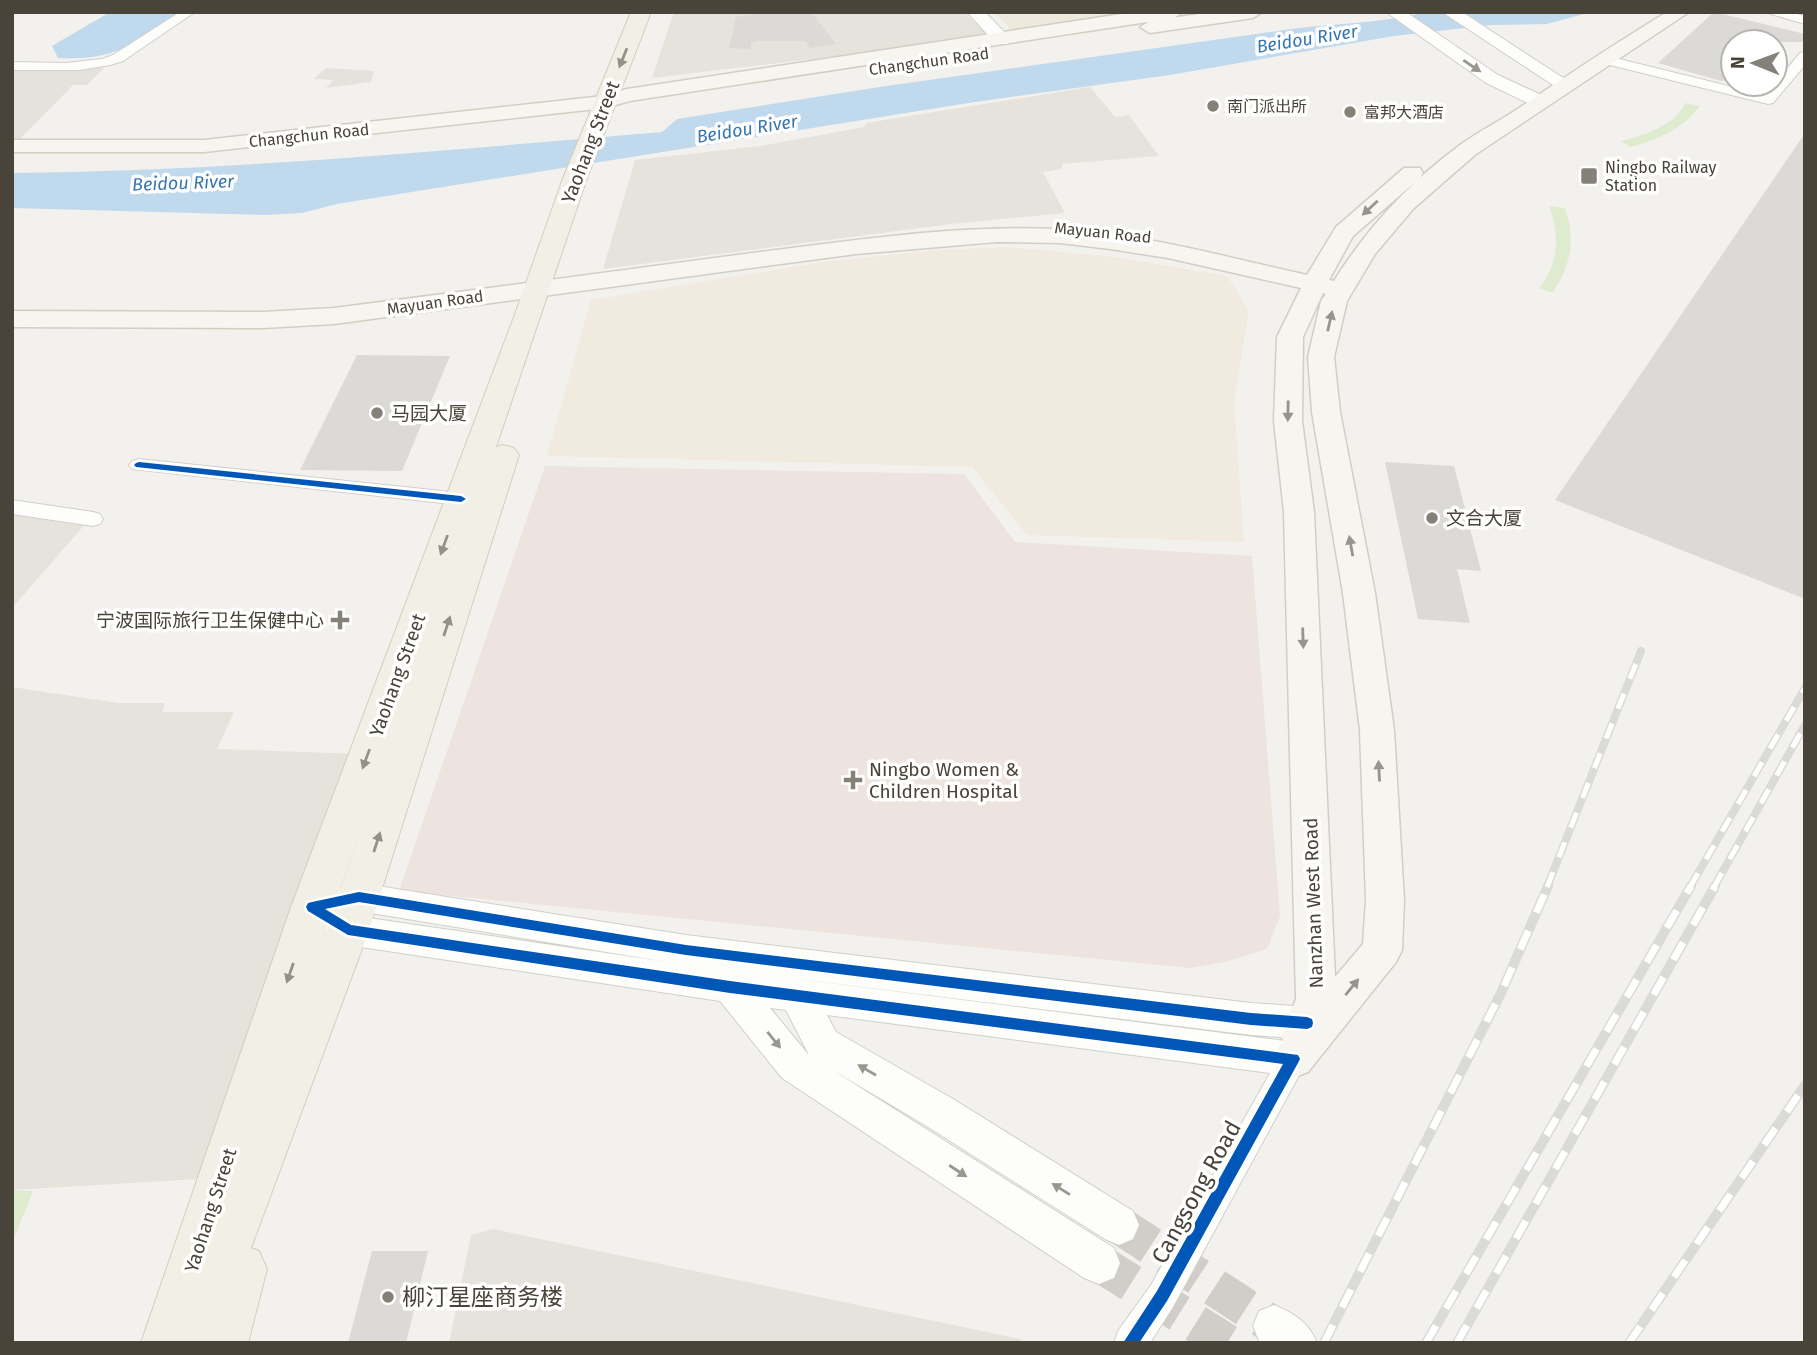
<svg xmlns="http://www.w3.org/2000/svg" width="1817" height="1355" viewBox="0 0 1817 1355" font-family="'Fira Sans','Noto Sans SC',sans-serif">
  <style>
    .residential { fill: #e6e3dc }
    .commercial { fill: #f1eade }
    .industrial { fill: #e5e1dd }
    .education { fill: #ede9dd }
    .medical { fill: #ede3df }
    .green { fill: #dfebcf }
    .parking { fill: #e5e2de }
    .water { fill: #c1d9ed }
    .building { fill: #dcdad6 }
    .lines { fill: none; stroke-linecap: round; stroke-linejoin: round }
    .tertiary-tunnel { stroke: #d1cec9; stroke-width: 38; stroke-dasharray: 38 19; stroke-linecap: butt }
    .minor-casing { stroke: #d1cfcb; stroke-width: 2 }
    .tertiary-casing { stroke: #d1cfcb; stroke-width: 2 }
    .secondary-casing { stroke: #d2cec4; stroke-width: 3 }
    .primary-casing { stroke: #d4cebc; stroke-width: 2 }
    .minor { fill: #fdfdfc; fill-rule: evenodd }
    .tertiary { fill: #fdfdfc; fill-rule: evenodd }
    .secondary { fill: #f7f5f0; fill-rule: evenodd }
    .primary { fill: #f1efe6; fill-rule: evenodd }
    .rail-far1-casing { stroke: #dadad9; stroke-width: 8 }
    .rail-casing { stroke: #dadad9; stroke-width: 10 }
    .rail-far1 { stroke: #fff; stroke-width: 5; stroke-dasharray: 16; stroke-linecap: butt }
    .rail { stroke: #fff; stroke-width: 7; stroke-dasharray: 20; stroke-linecap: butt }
    .cycleway-casing { stroke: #fff; stroke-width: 5 }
    .cycleway { fill: #0057b8; fill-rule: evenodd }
    .oneway { fill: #959187 }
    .oneway2 { fill: #9a9791 }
    .oneway3 { fill: #97948b }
    .poi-dot { fill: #848178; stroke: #fff; stroke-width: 2.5 }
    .labels { text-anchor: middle; stroke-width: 7; stroke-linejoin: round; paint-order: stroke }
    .far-street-label { font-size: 16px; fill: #494439; stroke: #fff }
    .far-poi-label { font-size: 16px; fill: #494439; stroke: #fff; text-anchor: start }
    .far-water-label { font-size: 18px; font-style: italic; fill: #3776b0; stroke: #fff }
    .street-label { font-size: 19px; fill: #494439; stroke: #fff }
    .poi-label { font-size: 19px; fill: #494439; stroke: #fff; text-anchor: start }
    .near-street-label { font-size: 23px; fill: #494439; stroke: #fff }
    .near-poi-label { font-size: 23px; fill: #494439; stroke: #fff; text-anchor: start }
  </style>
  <rect width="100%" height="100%" fill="#f3f1ed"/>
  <g class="residential">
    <polygon points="674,12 964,12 990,38 652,78"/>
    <polygon points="1090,87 1115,117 1129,115 1159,156 1062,164 1062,169 1043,172 1065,213 951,224 603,269 635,160 760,146 864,127 866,123"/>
    <polygon points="12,510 87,522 12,608"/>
    <polygon points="12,687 118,703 165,703 162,712 234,712 217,749 360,754 199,1179 12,1190"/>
    <polygon points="493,1229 1021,1339 1020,1343 449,1343 471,1235"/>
  </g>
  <polygon class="commercial" points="1008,247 1113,257 1227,276 1249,310 1234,403 1244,542 1027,535 972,467 547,456 591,300 816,263 936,250"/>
  <polygon class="industrial" points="12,68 104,68 87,85 73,85 20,139 12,138"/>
  <polygon class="education" points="994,12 1133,12 1012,31"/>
  <polygon class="medical" points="545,466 964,474 1015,542 1252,556 1280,916 1267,949 1225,962 1190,968 399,891"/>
  <g class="green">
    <path d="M1685 103 1700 106C1683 129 1657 140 1630 147L1621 141C1642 136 1677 125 1685 103Z"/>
    <path d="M1549 206 1565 208C1576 238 1571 267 1552 293L1539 288C1559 264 1560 234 1549 206Z"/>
    <polygon points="12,1190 33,1191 12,1243"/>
  </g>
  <polygon class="parking" points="326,68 374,71 371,82 326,88 334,80 314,79"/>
  <g class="water">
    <path d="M110 12H184C136 42 118 61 58 58L52 46Z"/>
    <path d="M1426 12H1591L1547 24 1491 25 1394 36 1170 75 975 102 337 204 302 213 264 215 12 208V173C230 171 446 150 662 132L677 119 886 86 1299 28C1341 23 1384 23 1426 12Z"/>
  </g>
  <g class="building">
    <polygon points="767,12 811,12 836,44 810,48 805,41 757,41 751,43 751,49 729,48 736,17"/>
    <polygon points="1714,12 1805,34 1805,42 1733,42 1733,79 1721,81 1658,63"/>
    <polygon points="1805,133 1805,599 1555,500"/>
    <polygon points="357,355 450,356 402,471 300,470"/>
    <polygon points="1385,462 1454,466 1481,571 1457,569 1470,623 1418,619"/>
    <polygon points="372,1251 428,1251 406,1343 348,1343"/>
  </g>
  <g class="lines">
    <g class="tertiary-tunnel">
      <polyline points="1119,1225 1274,1326"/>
      <polyline points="1099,1263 1227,1343"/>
    </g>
    <defs>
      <g id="minor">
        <polygon points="180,12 195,12 123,61 110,65 79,70 12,70 12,62 66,63 102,59 113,55"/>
        <polygon points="1764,12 1788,12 1805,16 1805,24"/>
        <polygon points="1805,52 1805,65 1773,103 1768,104 1602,63 1600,60 1607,56 1765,95 1800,53"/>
        <polygon points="139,459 461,493 468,494 471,499 468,504 461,505 132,469 129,465 132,461"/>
        <polygon points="12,500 93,512 100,514 103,519 100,524 93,526 12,514"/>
        <polygon points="1293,1046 1303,1050 1307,1059 1303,1068 1173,1307 1150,1343 1114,1343 1118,1331 1151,1285 1283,1050"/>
      </g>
      <g id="tertiary">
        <polygon points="967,12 985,12 1008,36 1011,40 1008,44 996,44"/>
        <polygon points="1386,12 1406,12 1498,75 1548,98 1550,102 1541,108 1534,106 1486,83"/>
        <polygon points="1442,12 1462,12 1574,85 1565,90 1559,89"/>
        <path d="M359 883 686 935 1251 1003 1307 1007 1320 1011 1325 1023 1320 1035 1307 1039 1251 1035 702 967 1293 1042 1306 1047 1312 1059 1306 1071 1293 1076 827 1015 836 1032 953 1099 1133 1211 1139 1225 1133 1239 1119 1245 1105 1239 925 1125 831 1069 1114 1248 1120 1263 1114 1278 1099 1284 1084 1278 782 1078 720 1001 348 945 320 930 315 920 320 910 324 908 321 901 326 891ZM359 911 667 962 355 916 350 913ZM770 1008 786 1010 809 1055 808 1054Z"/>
        <path d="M1274 1305C1294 1313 1309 1323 1317 1343L1259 1341 1253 1326 1259 1311Z"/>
      </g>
      <g id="secondary">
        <polygon points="1135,12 1183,12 1174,18 630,101 605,108 204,152 12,152 12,140 204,140 603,96 627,89"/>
        <polygon points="1213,12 1262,12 1253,18 1150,33 1140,27 1150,21"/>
        <path d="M1667 12H1689L1476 154 1414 208 1375 254 1347 301 1334 357 1340 412 1375 593 1394 730 1404 900 1402 950 1396 962 1308 1072 1293 1078 1278 1072 1272 1059 1283 1040 1281 1037 1296 999 1284 512 1274 421 1277 337 1301 288 1168 258 1110 249 1060 243 997 242 856 254 334 324 263 328 12 327V311L263 312 334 308C468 291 603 273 737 255 843 242 951 224 1058 229 1142 233 1225 257 1307 275L1336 227 1404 168H1420L1423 173 1420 178 1353 236 1329 280 1334 281C1367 228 1410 182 1460 145 1479 131 1500 121 1519 108 1568 75 1616 43 1667 12ZM1323 293 1326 294 1321 301 1308 357 1312 412 1343 593 1360 730 1366 900 1363 944 1335 977 1314 512 1302 421 1303 337Z"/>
      </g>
      <path id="primary" d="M631 12H651L586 181 496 447 503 445 514 448 519 455 369 930 251 1248 259 1251 267 1269 248 1343H141L291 907 514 317 562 181ZM360 830 327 930 323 940Z"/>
    </defs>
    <use href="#minor" class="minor-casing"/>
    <use href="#tertiary" class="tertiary-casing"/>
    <use href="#secondary" class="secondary-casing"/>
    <use href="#primary" class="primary-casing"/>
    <use href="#minor" class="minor"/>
    <use href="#tertiary" class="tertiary"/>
    <use href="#secondary" class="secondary"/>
    <use href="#primary" class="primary"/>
    <defs>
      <g id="rail-far1">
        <polyline points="1547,887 1641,651"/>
        <polyline points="1690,887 1805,688"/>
        <polyline points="1714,887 1805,725"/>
      </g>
      <g id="rail">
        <polyline points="1324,1343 1501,993 1548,886"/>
        <polyline points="1426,1343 1691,886"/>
        <polyline points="1457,1343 1715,886"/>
        <polyline points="1629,1343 1805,1085"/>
      </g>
    </defs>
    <use href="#rail-far1" class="rail-far1-casing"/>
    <use href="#rail" class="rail-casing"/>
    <use href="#rail-far1" class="rail-far1"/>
    <use href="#rail" class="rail"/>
    <defs>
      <g id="cycleway">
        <polygon points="139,462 461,496 466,499 461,502 136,467 134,465 136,463"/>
        <polygon points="359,892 686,945 1251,1013 1307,1017 1312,1019 1313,1023 1312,1027 1307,1029 1251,1025 686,955 359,902 325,909 351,925 730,981 1298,1055 1300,1059 1298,1063 1167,1301 1139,1343 1123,1343 1157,1291 1283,1064 730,993 348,935 308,911 306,907 308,903 312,902"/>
      </g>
    </defs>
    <use href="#cycleway" class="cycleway-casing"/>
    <use href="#cycleway" class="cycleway"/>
  </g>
  <defs><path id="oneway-solid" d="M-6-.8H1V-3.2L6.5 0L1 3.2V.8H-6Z" transform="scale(1.75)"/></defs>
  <g class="oneway">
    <use href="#oneway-solid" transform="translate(623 58) rotate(112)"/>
    <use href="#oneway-solid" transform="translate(444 545) rotate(110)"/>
    <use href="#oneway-solid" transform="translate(447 626) rotate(-72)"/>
    <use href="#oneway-solid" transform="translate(366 759) rotate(110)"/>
    <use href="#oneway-solid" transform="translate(377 842) rotate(-72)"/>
    <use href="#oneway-solid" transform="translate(290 973) rotate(109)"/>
  </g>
  <g class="oneway2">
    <use href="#oneway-solid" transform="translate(1472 66) rotate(34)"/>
    <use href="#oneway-solid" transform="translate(774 1040) rotate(51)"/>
    <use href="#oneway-solid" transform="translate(867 1070) rotate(-150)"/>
    <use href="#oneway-solid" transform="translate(958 1171) rotate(33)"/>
    <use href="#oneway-solid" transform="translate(1061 1189) rotate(-148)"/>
  </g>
  <g class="oneway3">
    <use href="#oneway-solid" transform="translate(1370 208) rotate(137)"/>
    <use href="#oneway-solid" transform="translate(1330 321) rotate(-77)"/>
    <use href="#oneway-solid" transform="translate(1288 411) rotate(91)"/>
    <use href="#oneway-solid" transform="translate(1351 546) rotate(-100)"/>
    <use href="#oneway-solid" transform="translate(1303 638) rotate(88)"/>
    <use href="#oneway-solid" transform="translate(1379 771) rotate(-93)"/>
    <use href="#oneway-solid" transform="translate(1352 987) rotate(-51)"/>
  </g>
  <g class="poi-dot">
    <circle cx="1213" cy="106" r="7"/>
    <circle cx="1350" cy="112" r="7"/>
    <rect x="1580" y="167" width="18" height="18" rx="3.5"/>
    <circle cx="377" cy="413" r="7"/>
    <circle cx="1432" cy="518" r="7"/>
    <path d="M336.5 609.5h7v7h7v7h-7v7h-7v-7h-7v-7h7z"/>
    <path d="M849.5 769.5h7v7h7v7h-7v7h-7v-7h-7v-7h7z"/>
    <circle cx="388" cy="1297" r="7"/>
  </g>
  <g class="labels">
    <g class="far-street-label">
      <text transform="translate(929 61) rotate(-8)" y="6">Changchun Road</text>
      <text transform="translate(309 135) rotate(-6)" y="6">Changchun Road</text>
      <text transform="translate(1103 232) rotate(6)" y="6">Mayuan Road</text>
      <text transform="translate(435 302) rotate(-8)" y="6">Mayuan Road</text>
    </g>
    <g class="far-poi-label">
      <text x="1227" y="112">南门派出所</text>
      <text x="1364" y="118">富邦大酒店</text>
      <text x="1605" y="173">Ningbo Railway<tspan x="1605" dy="18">Station</tspan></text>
    </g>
    <g class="far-water-label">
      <text transform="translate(1307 39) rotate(-9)" y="6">Beidou River</text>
      <text transform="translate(747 129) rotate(-9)" y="6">Beidou River</text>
      <text transform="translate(183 183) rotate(-2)" y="6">Beidou River</text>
    </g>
    <g class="street-label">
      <text transform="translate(590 142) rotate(-69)" y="7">Yaohang Street</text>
      <text transform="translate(397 675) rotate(-70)" y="7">Yaohang Street</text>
      <text transform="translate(1313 903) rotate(-92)" y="7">Nanzhan West Road</text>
      <text transform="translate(210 1210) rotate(-72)" y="7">Yaohang Street</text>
    </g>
    <g class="poi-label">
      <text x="391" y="420">马园大厦</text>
      <text x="1446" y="525">文合大厦</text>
      <text x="324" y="627" text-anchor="end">宁波国际旅行卫生保健中心</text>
      <text x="869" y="776">Ningbo Women &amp;<tspan x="869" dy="22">Children Hospital</tspan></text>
    </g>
    <g class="near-street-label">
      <text transform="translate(1196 1192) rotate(-61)" y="8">Cangsong Road</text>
    </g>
    <g class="near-poi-label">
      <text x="402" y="1305">柳汀星座商务楼</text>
    </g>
  </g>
  <rect width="1817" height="1355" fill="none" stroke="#494439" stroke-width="28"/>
  <g transform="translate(1754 63) rotate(271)"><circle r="33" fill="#ffffff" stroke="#b6b4b0" stroke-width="2"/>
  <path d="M0-5L12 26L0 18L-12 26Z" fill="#848178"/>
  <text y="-10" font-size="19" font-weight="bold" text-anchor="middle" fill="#494439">N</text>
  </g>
</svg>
